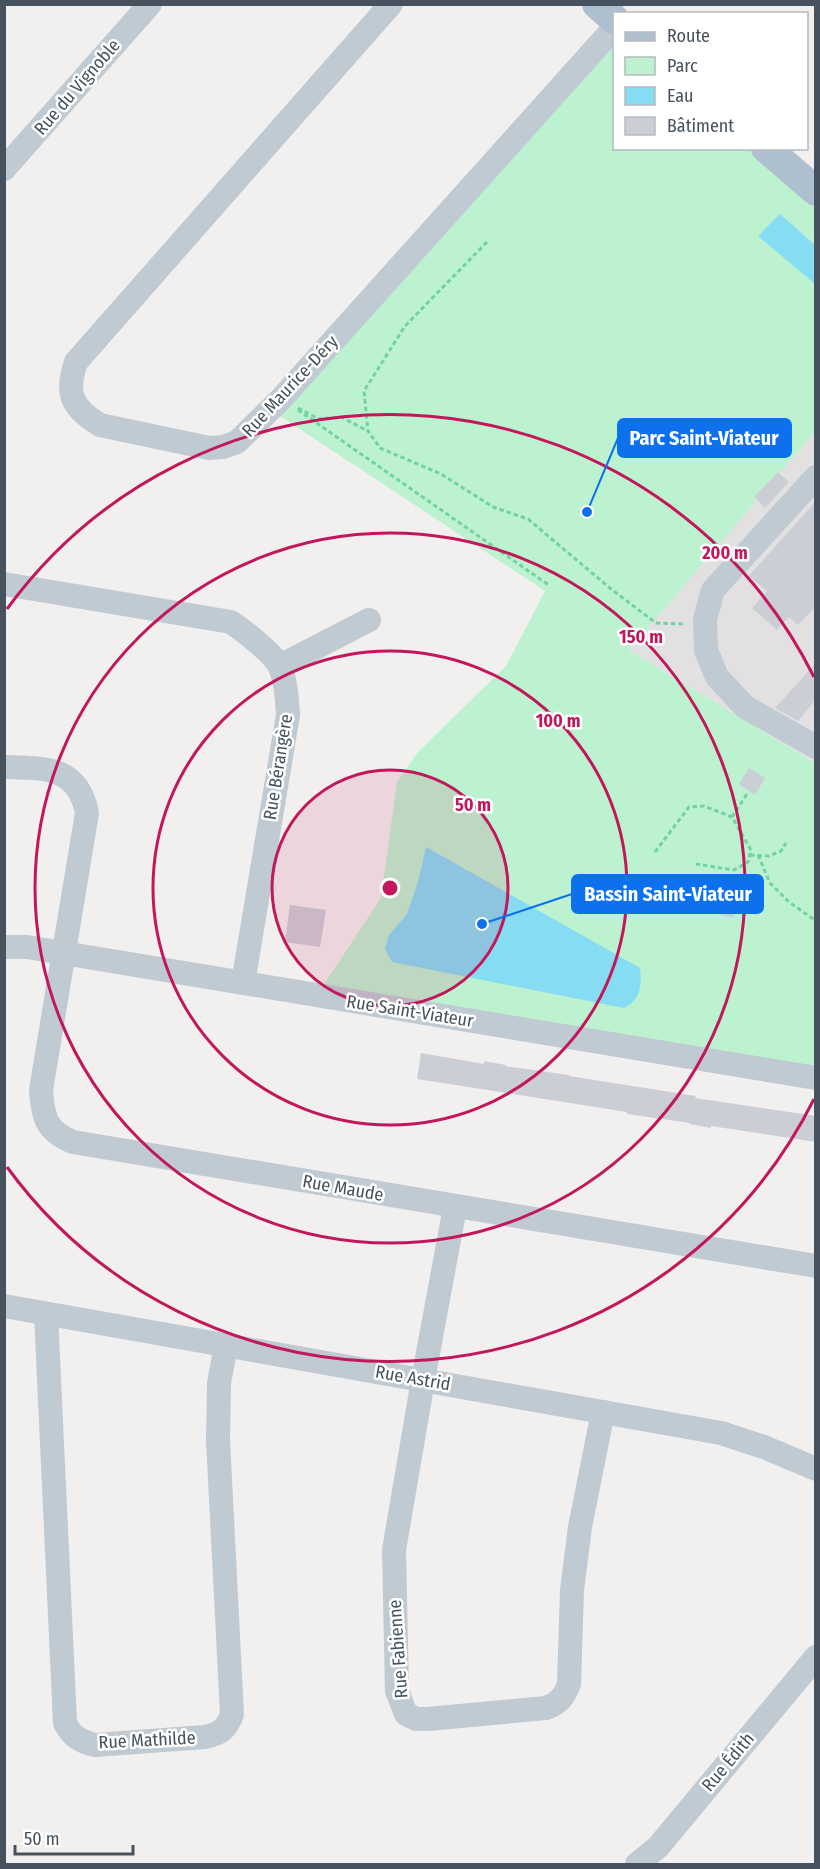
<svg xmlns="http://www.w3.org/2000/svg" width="820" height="1869" viewBox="0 0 820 1869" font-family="'Fira Sans Condensed',sans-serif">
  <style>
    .education { fill: #e3e0e1 }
    .green { fill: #bcf2d0 }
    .water { fill: #86dcf2 }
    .building { fill: #cbcfd5 }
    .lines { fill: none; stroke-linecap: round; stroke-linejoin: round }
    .path { stroke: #71d3a2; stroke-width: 3; stroke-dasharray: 4.5 3; stroke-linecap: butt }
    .minor { stroke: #bfcad2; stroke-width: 24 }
    .major { stroke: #aebfd0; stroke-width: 30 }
    .ring { fill: none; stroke: #c2185b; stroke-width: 3 }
    .labels { text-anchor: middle; stroke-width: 5; stroke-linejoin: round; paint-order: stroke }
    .street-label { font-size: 18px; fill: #46535e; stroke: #fff }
    .centre { fill: #c2185b; stroke: #fff; stroke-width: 3 }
    .ring-label { font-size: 18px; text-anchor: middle; font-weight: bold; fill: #c2185b; stroke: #fff; stroke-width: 5; stroke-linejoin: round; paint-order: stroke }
    .leader { fill: none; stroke: #0d71ee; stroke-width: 2 }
    .callout-dot { fill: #0d71ee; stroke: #fff; stroke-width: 2 }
    .callout { fill: #0d71ee; stroke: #0d71ee; stroke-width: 2 }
    .callout-label { font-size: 20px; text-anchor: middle; font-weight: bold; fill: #fff }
  </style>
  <rect width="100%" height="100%" fill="#f2efef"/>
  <polygon class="education" points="815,432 815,763 629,650"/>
  <polygon class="green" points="614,28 614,148 766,149 815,191 815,432 629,650 815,763 815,1078 314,996 325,983 381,898 397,782 417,753 506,666 545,591 280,416"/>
  <g class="water">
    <polygon points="780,214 815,245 815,284 758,236"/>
    <path d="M426 847 640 968C642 985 641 1000 624 1008L392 962 385 949 389 935 407 914 418 882Z"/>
  </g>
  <g class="building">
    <polygon points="778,472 789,482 765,508 754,497"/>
    <polygon points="816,501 816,606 798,625 789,617 777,630 752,608 767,591 749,576"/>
    <polygon points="816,663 816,699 798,721 775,708"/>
    <polygon points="749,768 765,778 755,795 739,784"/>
    <polygon points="719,881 736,882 736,890 760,895 757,915 734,911 734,917 721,915 721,896 717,896"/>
    <polygon points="290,905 326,910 320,947 285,942"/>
    <polygon points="421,1053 484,1064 484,1061 506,1065 505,1066 569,1075 569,1076 696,1096 695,1098 816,1116 816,1142 711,1126 711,1128 690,1124 690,1123 627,1114 627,1112 417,1079"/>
  </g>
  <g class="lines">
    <g class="path">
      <polyline points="487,242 405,326 364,391 368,431 380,448 441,474 493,507 528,519 611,589 656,623 686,624"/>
      <polyline points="298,408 319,419 341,417 368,431"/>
      <polyline points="298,410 550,586"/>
      <polyline points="732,817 747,794"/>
      <polyline points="655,852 689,807 704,806 732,817 751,850 748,862 734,870 696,864"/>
      <polyline points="750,855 769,856 781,851 786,843"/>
      <polyline points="758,855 770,883 789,902 816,921"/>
    </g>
    <g class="minor">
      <path d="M391 4 76 362C65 394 72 408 100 425L209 448 223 447 237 442 281 399 614 28"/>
      <polyline points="4,169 150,4"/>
      <polyline points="816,477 713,590 705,619 706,650 717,677 745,707 816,747"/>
      <path d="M4 584 231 622C244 631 274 654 280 667 286 682 287 699 288 715L243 983"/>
      <polyline points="280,666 369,620"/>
      <path d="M4 767C45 768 78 766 87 813L41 1090C43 1118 46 1131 73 1142L816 1266"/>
      <polyline points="4,947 27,947 816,1078"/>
      <path d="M455 1207 423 1380 394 1550 397 1691 406 1714 416 1719H428L546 1708C559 1703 564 1697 569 1684L572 1590 580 1527 603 1412"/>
      <polyline points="4,1306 721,1433 764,1447 816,1469"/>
      <path d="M46 1314 65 1723C72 1737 80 1741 95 1745L205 1737C220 1734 227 1729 232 1714L218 1440 219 1383 226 1346"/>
      <polyline points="637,1864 658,1847 816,1657"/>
    </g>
    <g class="major">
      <polyline points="597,4 614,19"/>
      <polyline points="766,148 816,191"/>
    </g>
  </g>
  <circle cx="390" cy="888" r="118" fill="#c2185b" fill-opacity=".12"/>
  <g class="ring">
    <circle cx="390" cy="888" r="118"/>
    <circle cx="390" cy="888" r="237"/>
    <circle cx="390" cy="888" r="355"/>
    <path d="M814 1099A474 474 0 0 1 7 1167M7 609A474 474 0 0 1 814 677"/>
  </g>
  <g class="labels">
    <g class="street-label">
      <text transform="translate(77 87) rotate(-49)" y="6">Rue du Vignoble</text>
      <text transform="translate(290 386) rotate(-47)" y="6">Rue Maurice-Déry</text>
      <text transform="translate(278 767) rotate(-81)" y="6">Rue Bérangère</text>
      <text transform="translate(410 1011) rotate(9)" y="6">Rue Saint-Viateur</text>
      <text transform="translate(343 1188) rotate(10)" y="6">Rue Maude</text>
      <text transform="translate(413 1378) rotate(10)" y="6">Rue Astrid</text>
      <text transform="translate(398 1649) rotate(-94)" y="6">Rue Fabienne</text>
      <text transform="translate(147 1740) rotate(-3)" y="6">Rue Mathilde</text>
      <text transform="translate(728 1762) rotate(-50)" y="6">Rue Édith</text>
    </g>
  </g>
  <circle cx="390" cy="888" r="9" class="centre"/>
  <g class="ring-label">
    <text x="725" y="559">200 m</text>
    <text x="641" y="643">150 m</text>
    <text x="558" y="727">100 m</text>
    <text x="473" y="811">50 m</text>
  </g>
  <path class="leader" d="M587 512L618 438M482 924L572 894"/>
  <g class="callout-dot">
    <circle cx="587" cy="512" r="6"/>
    <circle cx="482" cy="924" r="6"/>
  </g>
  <g class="callout">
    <rect x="618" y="419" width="173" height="38" rx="6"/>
    <rect x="572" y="875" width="191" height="38" rx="6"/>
  </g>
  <g class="callout-label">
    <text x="704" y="445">Parc Saint-Viateur</text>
    <text x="668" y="901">Bassin Saint-Viateur</text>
  </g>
  <rect width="820" height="1869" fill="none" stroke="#46535e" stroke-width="12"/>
  <rect x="613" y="12" width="195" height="138" fill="#ffffff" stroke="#b5babf" stroke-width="1.5"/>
  <rect x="625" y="32" width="30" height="9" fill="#aebfd0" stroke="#b5babf" stroke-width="1.5"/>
  <text x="667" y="42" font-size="18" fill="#46535e">Route</text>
  <rect x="625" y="57" width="30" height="18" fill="#bcf2d0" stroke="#b5babf" stroke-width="1.5"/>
  <text x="667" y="72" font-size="18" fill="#46535e">Parc</text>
  <rect x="625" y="87" width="30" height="18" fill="#86dcf2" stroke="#b5babf" stroke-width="1.5"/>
  <text x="667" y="102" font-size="18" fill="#46535e">Eau</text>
  <rect x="625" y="117" width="30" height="18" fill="#cbcfd5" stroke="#b5babf" stroke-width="1.5"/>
  <text x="667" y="132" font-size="18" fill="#46535e">Bâtiment</text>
  <path d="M15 1845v9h118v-9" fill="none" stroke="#46535e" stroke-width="3"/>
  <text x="24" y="1845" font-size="18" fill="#46535e" stroke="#ffffff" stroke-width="4.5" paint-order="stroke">50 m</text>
</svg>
